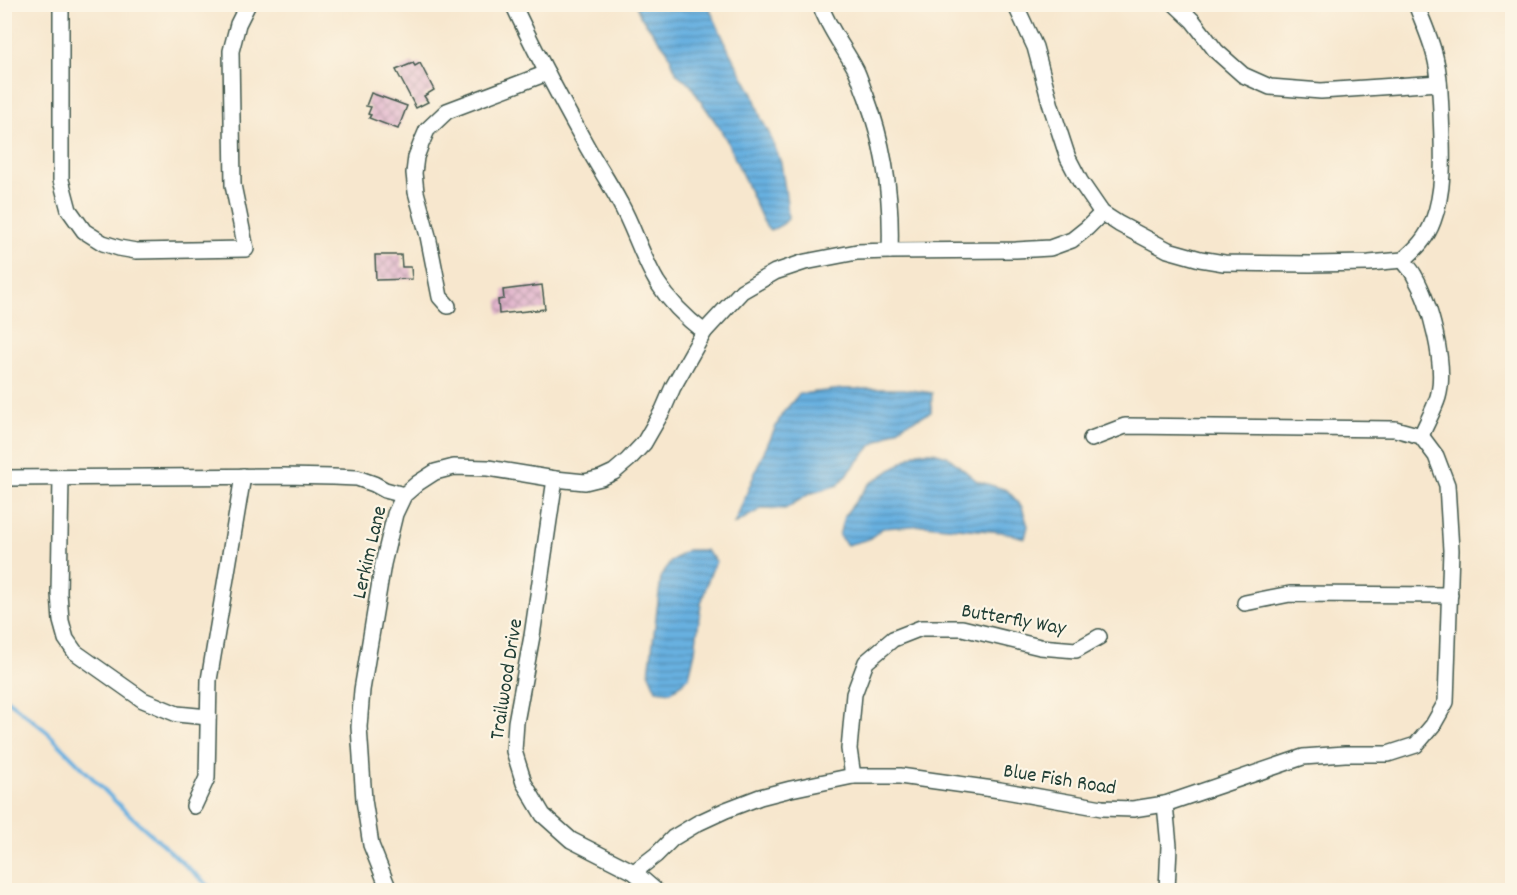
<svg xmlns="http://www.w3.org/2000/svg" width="1517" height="895" viewBox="0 0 1517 895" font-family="Dekko,sans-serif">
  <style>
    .water { fill: url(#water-rules); stroke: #44768a; stroke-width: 1.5 }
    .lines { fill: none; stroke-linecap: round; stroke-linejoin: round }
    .stream { stroke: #68b0e0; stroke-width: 4 }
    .building { fill: url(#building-cross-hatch) }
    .street-casing { stroke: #3f564b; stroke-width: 18 }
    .street { stroke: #fff; stroke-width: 15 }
    .labels { text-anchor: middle; stroke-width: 4.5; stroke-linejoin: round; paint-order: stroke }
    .street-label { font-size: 21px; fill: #1f3d34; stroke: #fcf5e5 }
  </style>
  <defs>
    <pattern id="water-rules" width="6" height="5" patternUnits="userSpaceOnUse" patternTransform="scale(1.5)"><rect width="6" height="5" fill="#68b0e0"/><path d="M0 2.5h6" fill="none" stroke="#5590b6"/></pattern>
    <pattern id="building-cross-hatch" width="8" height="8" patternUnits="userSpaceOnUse" patternTransform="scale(1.5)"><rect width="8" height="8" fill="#e1b4cc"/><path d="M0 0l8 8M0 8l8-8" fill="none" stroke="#b694a6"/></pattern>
  </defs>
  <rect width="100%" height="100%" fill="#fcf5e5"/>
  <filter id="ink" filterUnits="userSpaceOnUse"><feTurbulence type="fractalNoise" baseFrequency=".0167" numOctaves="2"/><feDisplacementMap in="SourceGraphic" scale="12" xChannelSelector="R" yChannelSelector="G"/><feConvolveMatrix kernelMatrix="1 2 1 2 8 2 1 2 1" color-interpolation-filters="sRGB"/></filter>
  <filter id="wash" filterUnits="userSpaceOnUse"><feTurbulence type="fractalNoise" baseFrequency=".008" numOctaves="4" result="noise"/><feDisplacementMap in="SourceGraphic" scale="24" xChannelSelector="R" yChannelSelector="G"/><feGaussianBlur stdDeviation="1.35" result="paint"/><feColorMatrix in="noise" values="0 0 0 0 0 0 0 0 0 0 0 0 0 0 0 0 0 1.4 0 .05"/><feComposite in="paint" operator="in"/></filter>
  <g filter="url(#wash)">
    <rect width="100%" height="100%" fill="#f7e7ce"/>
    <g class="water">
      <polygon points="636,5 708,5 730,53 753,94 761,118 769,133 781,163 787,203 788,219 783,224 770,231 763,221 727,141 719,127 700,100 690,84 677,74 667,50 640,16"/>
      <polygon points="843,389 904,389 932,393 931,412 905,424 871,446 838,485 809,494 785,509 763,508 734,524 762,456 782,414 799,394"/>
      <polygon points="918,452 933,452 947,456 977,481 1007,490 1022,507 1028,526 1025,538 1002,532 925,525 883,528 869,539 847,545 839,536 844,516 869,484"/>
      <polygon points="687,550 705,550 716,561 709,577 701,604 695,651 689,677 671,692 656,690 649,674 661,577 670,562"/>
    </g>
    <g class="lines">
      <polyline class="stream" points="4,697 46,731 121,807 213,890"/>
    </g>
    <g id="blocks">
      <g class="building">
        <polygon points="413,63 415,66 420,63 434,90 424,96 428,102 416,108 396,70"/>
        <polygon points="371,93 407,106 398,129 369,118 371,115 368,114 371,107 366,106"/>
        <polygon points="375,255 401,255 402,267 411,267 412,279 376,280"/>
        <polygon points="542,285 545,309 499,314 498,300 504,299 503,290"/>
      </g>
    </g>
  </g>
  <g filter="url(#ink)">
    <use href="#blocks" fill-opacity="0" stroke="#3f564b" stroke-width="1.5"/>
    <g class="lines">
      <defs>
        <g id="street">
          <polyline points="61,4 61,180 69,210 84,231 103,243 119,248 136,251 246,249 233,185 231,51 238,24 248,4"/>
          <polyline points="1015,4 1035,47 1051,106 1068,158 1080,181 1102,213 1119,224 1168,250 1200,259 1224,263 1310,264 1369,263 1403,260"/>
          <polyline points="1175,4 1193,21 1216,51 1243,75 1270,87 1321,91 1439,83"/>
          <path d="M1416 4C1423 23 1432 41 1436 61 1440 77 1440 94 1441 111 1442 146 1446 187 1433 221 1427 238 1416 249 1403 260 1406 265 1411 269 1414 275 1430 303 1447 365 1438 397 1434 410 1426 424 1421 436"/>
          <polyline points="890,251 1016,250 1050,248 1072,240 1087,228 1102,213"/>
          <polyline points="448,306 440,297 428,236 416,192 414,173 416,157 421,144 427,130 447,111 547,73"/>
          <path d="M704 332 742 291 775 272 805 262 857 252 890 251C892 197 885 147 866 96 862 87 860 78 856 70 844 47 828 28 820 4"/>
          <polyline points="4,478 283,476 333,477 357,478 374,484 385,490 404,495"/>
          <polyline points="61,478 59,593 61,621 66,639 75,652 143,700 177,714 208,717"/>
          <polyline points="555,479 532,636 516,722 514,751 524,783 543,815 571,840 634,872 655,890"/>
          <polyline points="1245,603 1290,594 1450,595"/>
          <polyline points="853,776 849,749 854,694 866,662 893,639 921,628 962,628 1040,647 1076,650 1099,637"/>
          <polyline points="1165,804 1169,846 1167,890"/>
          <polyline points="194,806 207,778 209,680 243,476"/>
          <polyline points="634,872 656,855 673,838 698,823 726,810 760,797 791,789 853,776 900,776 1000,790 1102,808 1133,809 1165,804 1303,757 1345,754 1388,754 1416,745 1433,725 1446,702 1451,550 1447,485 1436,456 1421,436 1395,429 1125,426 1091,439"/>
          <path d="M389 890 371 845 364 800 359 727 362 690 383 564 395 514 404 495 418 483 435 472 454 467 488 468 555 479 585 482 601 478 614 472 628 460 644 443 663 410 673 387 704 332C686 318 669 301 657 282 642 257 634 228 620 203 609 182 596 163 585 143 560 98 535 52 513 4"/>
        </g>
      </defs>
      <use href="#street" class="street-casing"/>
      <use href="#street" class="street"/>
    </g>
  </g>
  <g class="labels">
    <g class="street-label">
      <text transform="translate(368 552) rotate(-77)" y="7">Lerkim Lane</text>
      <text transform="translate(1014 618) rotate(10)" y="7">Butterfly Way</text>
      <text transform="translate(505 679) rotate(-81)" y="7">Trailwood Drive</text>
      <text transform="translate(1060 778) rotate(9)" y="7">Blue Fish Road</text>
    </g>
  </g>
  <rect width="1517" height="895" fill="none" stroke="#fcf5e5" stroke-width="24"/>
</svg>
